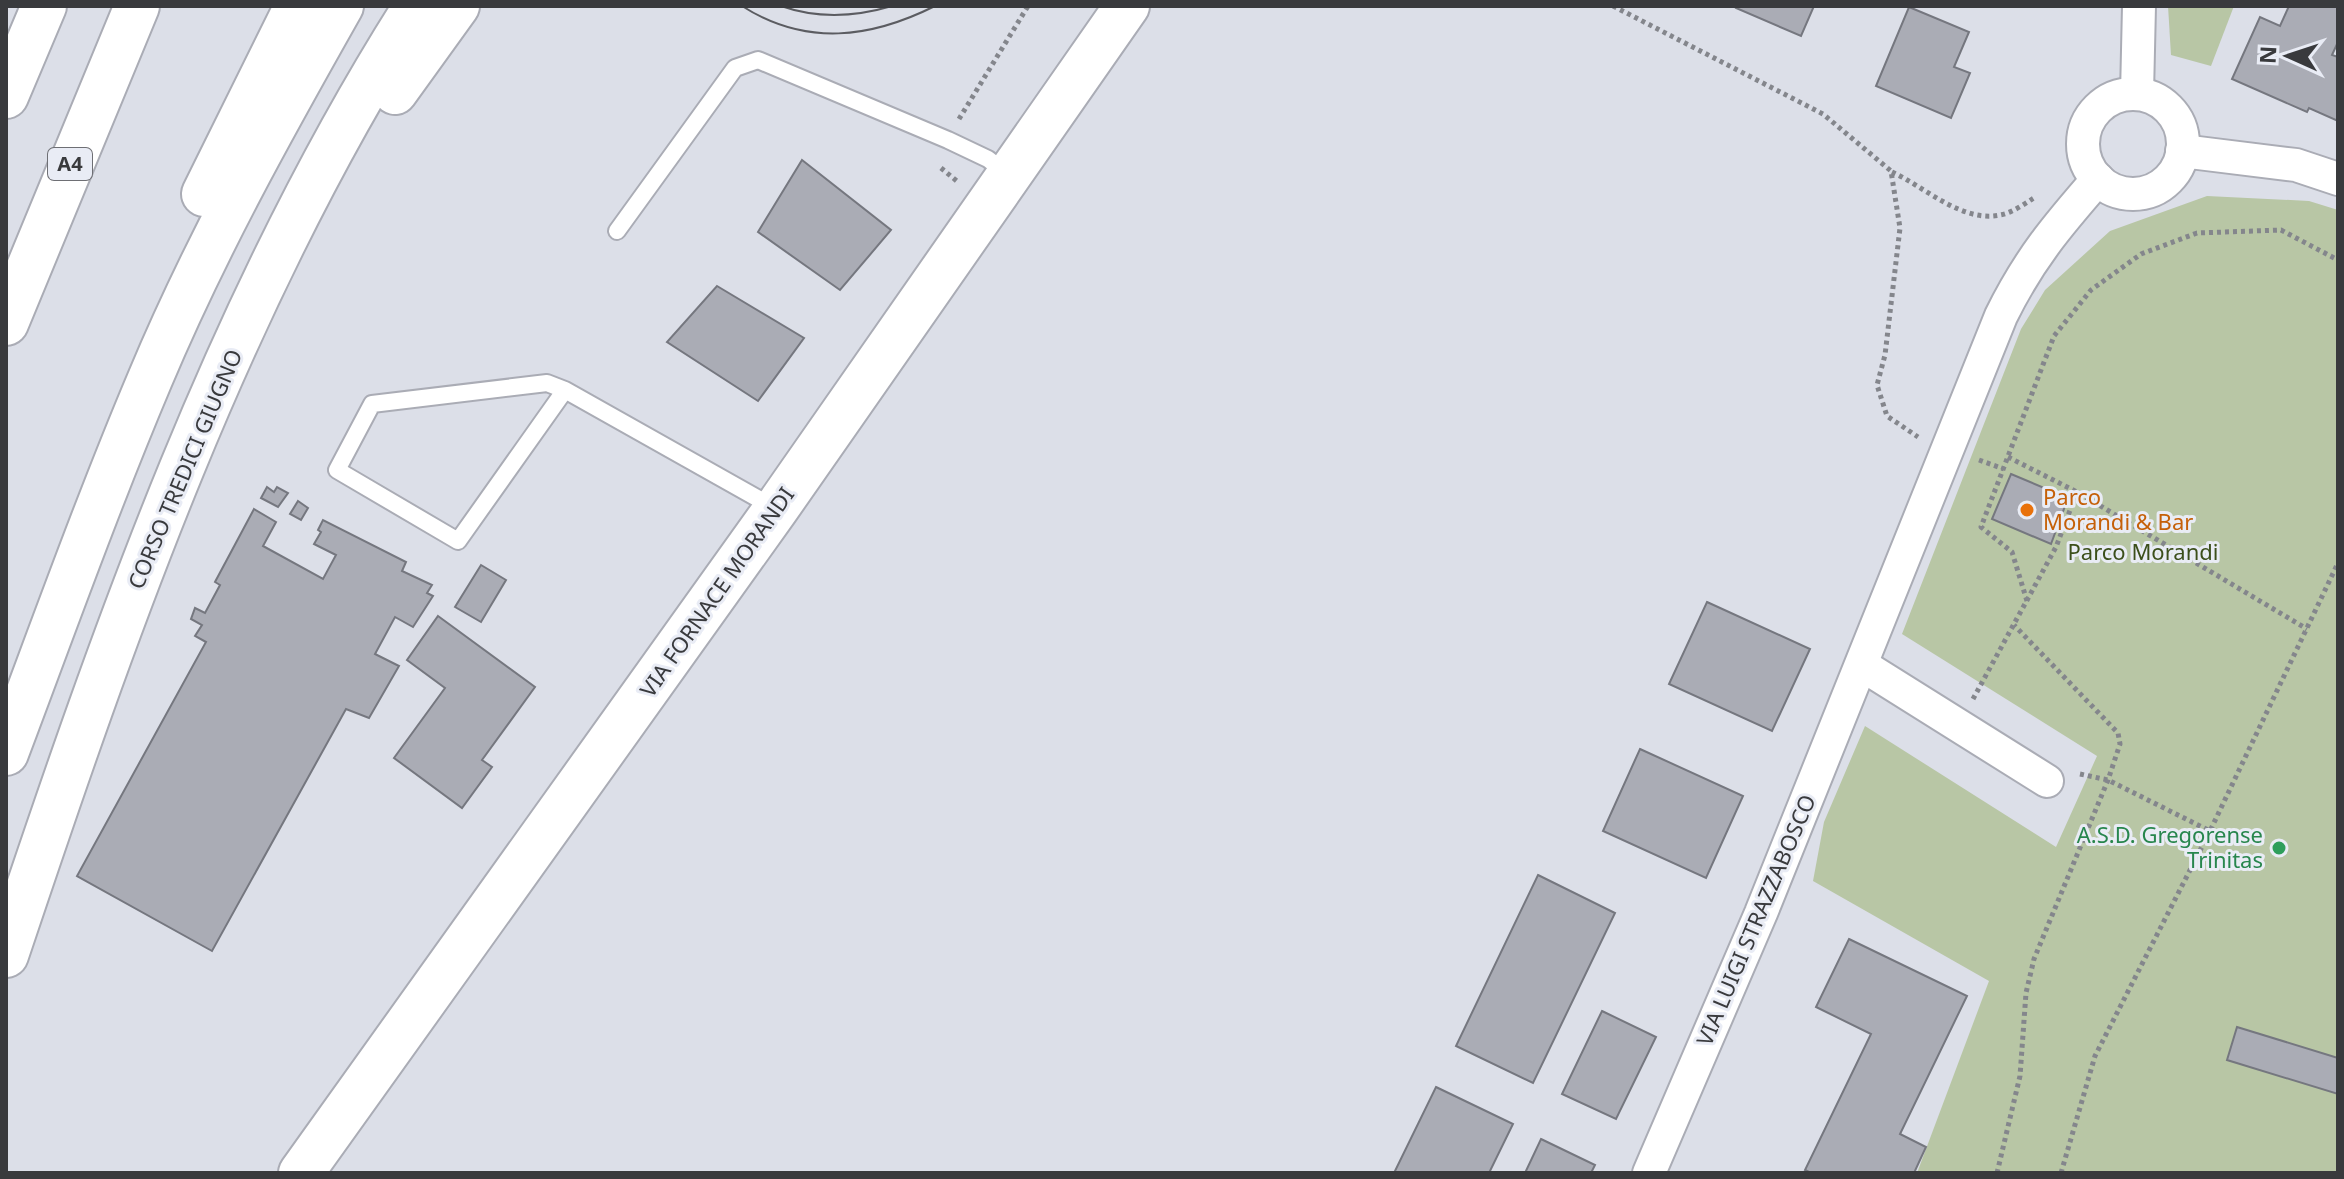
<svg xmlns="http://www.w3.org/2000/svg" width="2344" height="1179" viewBox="0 0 2344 1179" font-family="'Noto Sans',sans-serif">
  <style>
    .green { fill: #b8c6a5 }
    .building { fill: #aaacb5; stroke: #75777f; stroke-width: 2 }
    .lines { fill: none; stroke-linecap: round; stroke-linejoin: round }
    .lane-casing { stroke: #aaacb5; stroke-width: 20 }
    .street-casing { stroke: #aaacb5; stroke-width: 36 }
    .secondary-casing { stroke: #aaacb5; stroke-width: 48 }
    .highway-casing { stroke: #aaacb5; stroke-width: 48 }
    .path { stroke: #84868c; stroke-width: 5; stroke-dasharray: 4 4; stroke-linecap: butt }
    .lane { stroke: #fff; stroke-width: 16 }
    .street { stroke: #fff; stroke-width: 32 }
    .secondary { stroke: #fff; stroke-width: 44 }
    .highway { stroke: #fff; stroke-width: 44 }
    .tram { stroke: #5b5c61; stroke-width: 2 }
    .food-dot { fill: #e8710a; stroke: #e9ecf5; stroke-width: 3 }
    .leisure-dot { fill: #2e9e5b; stroke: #e9ecf5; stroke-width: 3 }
    .labels { text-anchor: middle; stroke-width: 6; stroke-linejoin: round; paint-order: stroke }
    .shield { fill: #e9ecf5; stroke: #6e6f74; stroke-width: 2 }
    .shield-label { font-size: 20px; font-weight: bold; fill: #393a3d }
    .street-label { font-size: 22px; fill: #393a3d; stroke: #e9ecf5 }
    .food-label { font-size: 22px; fill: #c56008; stroke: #e9ecf5; text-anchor: start }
    .park-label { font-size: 22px; fill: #3c4f1b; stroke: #e9ecf5 }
    .leisure-label { font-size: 22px; fill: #27864d; stroke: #e9ecf5; text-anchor: end }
  </style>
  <rect width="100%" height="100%" fill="#dcdfe8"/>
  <g class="green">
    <polygon points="2168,6 2234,6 2211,66 2171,55"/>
    <polygon points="2207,196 2309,201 2338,210 2338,1173 1917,1173 1989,981 1813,881 1824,822 1865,726 2056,847 2097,756 1902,634 2021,329 2045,290 2110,231"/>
  </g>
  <g class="building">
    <polygon points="1737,6 1814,6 1801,36 1736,8"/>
    <polygon points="2289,6 2338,6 2338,42 2332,55 2338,57 2338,121 2309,108 2307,112 2232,79 2260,17 2280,26"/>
    <polygon points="1909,7 1969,32 1954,67 1970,73 1951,118 1876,86"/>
    <polygon points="802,160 891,230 840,290 758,232"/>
    <polygon points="717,286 804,338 758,401 667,342"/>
    <polygon points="2011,474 2068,498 2051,544 1992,519"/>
    <polygon points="267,487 274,492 277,487 288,493 278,507 261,498"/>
    <polygon points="298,501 308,508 301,520 290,514"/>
    <polygon points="254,509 276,522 263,546 323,579 336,555 314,544 321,532 318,530 323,520 406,562 402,571 432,585 427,593 433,596 413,627 395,617 375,654 399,666 369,718 346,709 212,951 77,876 206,642 195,636 202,625 191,619 195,608 205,613 220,585 215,582"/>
    <polygon points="481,565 506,580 481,622 455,607"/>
    <polygon points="1707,602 1810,649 1772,731 1669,684"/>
    <polygon points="438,616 535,687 482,760 492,767 462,808 394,758 445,688 407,660"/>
    <polygon points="1640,749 1743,796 1706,878 1603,831"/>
    <polygon points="1538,875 1615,913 1533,1083 1456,1046"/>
    <polygon points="1849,939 1967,996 1900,1134 1926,1147 1914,1173 1811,1173 1805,1170 1871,1034 1816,1007"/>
    <polygon points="1602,1011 1656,1037 1616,1119 1562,1094"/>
    <polygon points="2237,1027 2338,1058 2338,1094 2227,1060"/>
    <polygon points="1436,1087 1513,1124 1489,1173 1394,1173"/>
    <polygon points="1541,1139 1595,1165 1591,1173 1525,1173"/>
  </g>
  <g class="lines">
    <defs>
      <g id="lane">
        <polyline points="617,231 735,68 758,60 948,140 988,159 1006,173"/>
        <polyline points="565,390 458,541 337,470 372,404 547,383 565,390 773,507"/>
      </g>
      <g id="street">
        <polyline points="2137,94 2139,6"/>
        <circle cx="2133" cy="144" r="50"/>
        <polyline points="2182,151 2296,165 2338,179"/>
        <polyline points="1862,665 2047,781"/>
        <path d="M1649 1173 1761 913 2001 316C2029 259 2057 226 2098 179"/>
      </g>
      <polyline id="secondary" points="301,1173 776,509 1127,6"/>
      <g id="highway">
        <polyline points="395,92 457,6"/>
        <polyline points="6,96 44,6"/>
        <polyline points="204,194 297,6"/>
        <polyline points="6,323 137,6"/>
        <path d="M6 753C53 628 98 502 150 379 204 250 272 128 341 6"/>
        <path d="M6 955C115 629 230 297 416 6"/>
      </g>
    </defs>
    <use href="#lane" class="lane-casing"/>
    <use href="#street" class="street-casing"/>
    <use href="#secondary" class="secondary-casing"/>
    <use href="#highway" class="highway-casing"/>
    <g class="path">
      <polyline points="1613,6 1823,114 1891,171 1900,228 1885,355 1877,385 1887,416 1918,437"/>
      <polyline points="959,119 1028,6"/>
      <polyline points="941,168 958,182"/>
      <path d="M1892 172C1925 187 1962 223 2000 215 2012 213 2024 204 2034 198"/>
      <polyline points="2008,457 2077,492 2307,629"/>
      <polyline points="1979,460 2004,469"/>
      <polyline points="2027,601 2012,552 1981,527 2054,336 2091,290 2141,254 2197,233 2281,230 2338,260"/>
      <polyline points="1973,699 2056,547 2077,492"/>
      <polyline points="2080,774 2108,780 2210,831"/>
      <polyline points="1997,1173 2020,1076 2026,993 2034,959 2108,780 2120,744 2118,733 2014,625"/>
      <polyline points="2061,1173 2095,1056 2210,831 2338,563"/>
    </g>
    <use href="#lane" class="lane"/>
    <use href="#street" class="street"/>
    <use href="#secondary" class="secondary"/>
    <use href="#highway" class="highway"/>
    <g class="tram">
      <path d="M742 6C806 47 871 38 935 6"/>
      <path d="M781 6C818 19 855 17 892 6"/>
    </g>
  </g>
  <circle class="food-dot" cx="2027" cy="510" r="8"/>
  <circle class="leisure-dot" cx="2279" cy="848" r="8"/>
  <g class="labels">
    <rect class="shield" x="48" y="148" width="44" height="32" rx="6"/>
    <g class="shield-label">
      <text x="70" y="171">A4</text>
    </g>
    <g class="street-label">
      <text transform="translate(185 469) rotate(-67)" y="8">CORSO TREDICI GIUGNO</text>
      <text transform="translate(717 592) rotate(-55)" y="8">VIA FORNACE MORANDI</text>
      <text transform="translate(1756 920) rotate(-67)" y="8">VIA LUIGI STRAZZABOSCO</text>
    </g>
    <g class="food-label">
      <text x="2043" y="505">Parco<tspan x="2043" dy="25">Morandi &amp; Bar</tspan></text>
    </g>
    <g class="park-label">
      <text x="2143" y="560">Parco Morandi</text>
    </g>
    <g class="leisure-label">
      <text x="2263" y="843">A.S.D. Gregorense<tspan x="2263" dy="25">Trinitas</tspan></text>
    </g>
  </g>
  <rect width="2344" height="1179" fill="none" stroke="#393a3d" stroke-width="16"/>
  <g transform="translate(2288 56) rotate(273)" stroke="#e9ecf5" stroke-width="6" paint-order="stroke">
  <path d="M0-6L14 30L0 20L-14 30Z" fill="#393a3d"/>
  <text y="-12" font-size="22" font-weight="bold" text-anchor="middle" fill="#393a3d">N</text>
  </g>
</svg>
